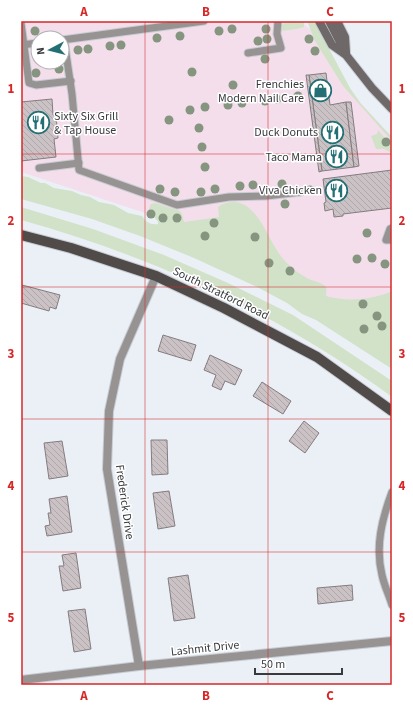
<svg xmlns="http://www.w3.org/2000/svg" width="413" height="706" viewBox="0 0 413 706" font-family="'Source Sans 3',sans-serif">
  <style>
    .commercial { fill: #f5deec; fill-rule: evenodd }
    .grass { fill: #d2e2c9 }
    .building { fill: url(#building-back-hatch); stroke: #847c7f }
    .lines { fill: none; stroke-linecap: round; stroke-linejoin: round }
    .lane-casing { stroke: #c7ccd2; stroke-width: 9 }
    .street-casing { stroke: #c7ccd2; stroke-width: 10 }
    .secondary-casing { stroke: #c7ccd2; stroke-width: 10 }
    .primary-casing { stroke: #c7ccd2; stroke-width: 12 }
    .lane { stroke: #979393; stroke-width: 7 }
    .street { stroke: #979393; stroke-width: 8 }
    .secondary { stroke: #6e6868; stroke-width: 8 }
    .primary { stroke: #504a49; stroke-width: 10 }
    .tree { fill: #85957f }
    .grid { fill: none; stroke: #d62828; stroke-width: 1; stroke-opacity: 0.55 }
    .labels { text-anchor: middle; stroke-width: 3; stroke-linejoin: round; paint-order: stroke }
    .poi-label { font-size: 12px; fill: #383a3d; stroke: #fff; text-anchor: end }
    .street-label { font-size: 12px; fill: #383a3d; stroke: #fff }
    .neatline { fill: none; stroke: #d62828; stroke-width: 1.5 }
    .grid-label { font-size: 13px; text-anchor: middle; font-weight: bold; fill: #d62828 }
  </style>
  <defs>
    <pattern id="building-back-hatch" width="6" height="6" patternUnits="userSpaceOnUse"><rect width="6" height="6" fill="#cbc2c5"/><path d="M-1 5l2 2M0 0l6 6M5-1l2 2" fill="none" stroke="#afa7aa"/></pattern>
  </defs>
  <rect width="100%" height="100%" fill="#ebf0f7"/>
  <path class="commercial" d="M21 21H300L311 30 345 85 392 138V295L372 301 324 299 178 224 21 172ZM38 38H62V62H38Z"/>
  <g class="grass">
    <polygon points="285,21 303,21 304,23 304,27 297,29 281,31 282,26"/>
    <polygon points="307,21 312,21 317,26 350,88 361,104 392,137 392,141 343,86 315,41"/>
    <polygon points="378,130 384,137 384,143 385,145 390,144 392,146 392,153 384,149 376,149 371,136 377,134"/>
    <path d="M21 176 28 177 41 183H45L54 188 72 191 81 195 90 197 99 202 114 205 128 213 142 216C146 222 150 225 158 224V222C156 218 151 215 148 211L151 204 155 203 180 211 182 214 184 222 219 217 218 207C223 203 229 202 235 202 262 205 269 247 287 263 293 269 299 274 307 278 312 281 322 282 326 287 327 290 326 293 326 296 347 302 372 300 392 291V369L316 320 302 314 287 303 257 287 194 258 140 236 92 219 21 199Z"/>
    <path d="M21 207 93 229 164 255 228 283 293 315 392 381V397C281 315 154 257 21 220Z"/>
  </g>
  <g class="building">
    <polygon points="326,73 330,105 346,102 354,167 322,171 309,75"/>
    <polygon points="306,75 309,75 322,171 319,172"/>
    <polygon points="52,99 53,115 56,115 58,138 54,139 56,157 21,161 21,102"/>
    <polygon points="346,102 351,102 359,166 354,167"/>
    <polygon points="392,170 392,208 343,214 343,216 334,217 333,209 325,211 324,203 326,202 323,179"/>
    <polygon points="22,285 60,295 56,309 50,307 49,311 21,303"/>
    <polygon points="163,335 196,345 191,361 158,351"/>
    <polygon points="210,355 242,370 235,385 225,381 221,390 212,386 216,375 204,370"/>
    <polygon points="262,382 291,401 283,414 253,396"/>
    <polygon points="304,421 319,433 305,453 289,441"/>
    <polygon points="151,440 167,440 168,474 152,475"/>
    <polygon points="62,441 68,476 49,479 44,443"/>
    <polygon points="169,491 175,526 158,529 153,493"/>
    <polygon points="67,496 72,532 47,536 45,526 50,525 48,513 51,513 49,499"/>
    <polygon points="76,553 81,588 63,591 59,566 64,566 62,555"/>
    <polygon points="188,575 195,618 174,621 168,578"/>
    <polygon points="352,585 353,600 318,604 317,588"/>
    <polygon points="85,609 91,649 74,652 68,611"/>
  </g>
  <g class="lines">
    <defs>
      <g id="lane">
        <polyline points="21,23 29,83 36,85 71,81"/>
        <polyline points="62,40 204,21"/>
        <polyline points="64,40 72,94 79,170 177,205 229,197 266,196 301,192"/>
        <polyline points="21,45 38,43"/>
        <polyline points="248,53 281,48 277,34 278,21"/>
        <polyline points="39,168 79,163"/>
        <polyline points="392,228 390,229 386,240 392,240"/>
        <path d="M392 492C382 519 375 546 382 575 384 585 389 595 392 605"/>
      </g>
      <g id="street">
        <polyline points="139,666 107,469 109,411 120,359 156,276"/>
        <polyline points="21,680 139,666 392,641"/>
      </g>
      <g id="secondary">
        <polyline points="319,21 332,45 346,55 372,88 392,109"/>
        <polyline points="329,21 346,54"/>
        <polyline points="337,21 345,37 346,52"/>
      </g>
      <polyline id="primary" points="21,235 71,248 156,276 224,308 317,357 392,411"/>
    </defs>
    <use href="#lane" class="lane-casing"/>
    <use href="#street" class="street-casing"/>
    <use href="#secondary" class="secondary-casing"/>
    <use href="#primary" class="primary-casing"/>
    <use href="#lane" class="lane"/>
    <use href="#street" class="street"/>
    <use href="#secondary" class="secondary"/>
    <use href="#primary" class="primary"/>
  </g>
  <g class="tree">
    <circle cx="232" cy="29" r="4.5"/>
    <circle cx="266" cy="29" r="4.5"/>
    <circle cx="35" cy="31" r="4.5"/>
    <circle cx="219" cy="31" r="4.5"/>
    <circle cx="180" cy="36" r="4.5"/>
    <circle cx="157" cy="38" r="4.5"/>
    <circle cx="267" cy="39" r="4.5"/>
    <circle cx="309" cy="39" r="4.5"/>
    <circle cx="258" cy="41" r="4.5"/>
    <circle cx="121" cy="45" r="4.5"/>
    <circle cx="110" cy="46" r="4.5"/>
    <circle cx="88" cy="49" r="4.5"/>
    <circle cx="78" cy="50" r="4.5"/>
    <circle cx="315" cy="51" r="4.5"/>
    <circle cx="265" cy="59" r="4.5"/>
    <circle cx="59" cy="69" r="4.5"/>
    <circle cx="192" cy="72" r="4.5"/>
    <circle cx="36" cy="73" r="4.5"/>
    <circle cx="233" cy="85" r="4.5"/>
    <circle cx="298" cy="96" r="4.5"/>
    <circle cx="277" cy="99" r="4.5"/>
    <circle cx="265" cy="101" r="4.5"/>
    <circle cx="242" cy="103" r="4.5"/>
    <circle cx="228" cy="105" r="4.5"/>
    <circle cx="205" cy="107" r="4.5"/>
    <circle cx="190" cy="110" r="4.5"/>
    <circle cx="169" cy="120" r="4.5"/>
    <circle cx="199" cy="128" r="4.5"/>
    <circle cx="386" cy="142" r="4.5"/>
    <circle cx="202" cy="147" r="4.5"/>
    <circle cx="205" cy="167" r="4.5"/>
    <circle cx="282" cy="184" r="4.5"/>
    <circle cx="253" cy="185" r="4.5"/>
    <circle cx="240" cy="186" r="4.5"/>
    <circle cx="160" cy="189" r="4.5"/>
    <circle cx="215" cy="189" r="4.5"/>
    <circle cx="310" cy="190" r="4.5"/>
    <circle cx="175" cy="192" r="4.5"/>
    <circle cx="201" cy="192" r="4.5"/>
    <circle cx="285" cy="204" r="4.5"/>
    <circle cx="151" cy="214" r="4.5"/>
    <circle cx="163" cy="218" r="4.5"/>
    <circle cx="177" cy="218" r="4.5"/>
    <circle cx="214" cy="223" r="4.5"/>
    <circle cx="367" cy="233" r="4.5"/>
    <circle cx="205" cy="236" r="4.5"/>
    <circle cx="255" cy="237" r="4.5"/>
    <circle cx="372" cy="258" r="4.5"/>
    <circle cx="357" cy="259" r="4.5"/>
    <circle cx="269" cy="263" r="4.5"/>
    <circle cx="385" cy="264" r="4.5"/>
    <circle cx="290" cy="271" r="4.5"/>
    <circle cx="363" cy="304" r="4.5"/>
    <circle cx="377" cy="316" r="4.5"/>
    <circle cx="382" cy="326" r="4.5"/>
    <circle cx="364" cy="329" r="4.5"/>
  </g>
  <path class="grid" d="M145 21V685M268 21V685M21 154H392M21 287H392M21 419H392M21 552H392"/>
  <defs>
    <symbol id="shop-ring" viewBox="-11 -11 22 22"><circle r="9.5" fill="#fff" stroke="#246f74" stroke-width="1.5"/><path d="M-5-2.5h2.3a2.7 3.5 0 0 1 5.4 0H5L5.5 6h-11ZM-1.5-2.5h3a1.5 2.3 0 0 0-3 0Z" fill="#246f74"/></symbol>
    <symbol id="restaurant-ring" viewBox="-11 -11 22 22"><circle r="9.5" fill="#fff" stroke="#246f74" stroke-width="1.5"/><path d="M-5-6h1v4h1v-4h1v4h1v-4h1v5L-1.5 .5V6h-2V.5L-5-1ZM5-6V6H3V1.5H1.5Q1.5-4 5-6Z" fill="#246f74"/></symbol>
  </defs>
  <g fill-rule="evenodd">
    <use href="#shop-ring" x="308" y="78" width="25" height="25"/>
    <use href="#restaurant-ring" x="26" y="110" width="25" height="25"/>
    <use href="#restaurant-ring" x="320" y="120" width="25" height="25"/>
    <use href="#restaurant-ring" x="324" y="144" width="25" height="25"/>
    <use href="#restaurant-ring" x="324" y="178" width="25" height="25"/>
  </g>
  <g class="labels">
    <g class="poi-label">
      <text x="304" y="88">Frenchies<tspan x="304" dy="14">Modern Nail Care</tspan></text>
      <text x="54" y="120" text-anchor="start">Sixty Six Grill<tspan x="54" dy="14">&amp; Tap House</tspan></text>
      <text x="318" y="136">Duck Donuts</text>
      <text x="322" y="161">Taco Mama</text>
      <text x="322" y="194">Viva Chicken</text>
    </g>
    <g class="street-label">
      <text transform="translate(221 293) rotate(26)" y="4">South Stratford Road</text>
      <text transform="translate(125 502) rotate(82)" y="4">Frederick Drive</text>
      <text transform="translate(205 648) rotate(-6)" y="4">Lashmit Drive</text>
    </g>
  </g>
  <rect width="413" height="706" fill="none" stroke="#ffffff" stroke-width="44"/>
  <g transform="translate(50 50) rotate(263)"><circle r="19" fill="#ffffff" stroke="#afb0b1"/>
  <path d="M0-3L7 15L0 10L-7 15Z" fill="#246f74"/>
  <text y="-6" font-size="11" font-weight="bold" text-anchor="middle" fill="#383a3d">N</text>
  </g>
  <path d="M255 668v6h87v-6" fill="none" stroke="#383a3d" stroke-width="2"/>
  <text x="261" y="668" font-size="12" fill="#383a3d" stroke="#ffffff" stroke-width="3" paint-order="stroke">50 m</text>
  <rect x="22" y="22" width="369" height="662" class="neatline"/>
  <g class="grid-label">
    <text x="84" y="16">A</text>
    <text x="206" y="16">B</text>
    <text x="330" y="16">C</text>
    <text x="11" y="93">1</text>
    <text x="402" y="93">1</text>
    <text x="11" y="225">2</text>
    <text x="402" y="225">2</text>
    <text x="11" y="358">3</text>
    <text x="402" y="358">3</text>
    <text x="11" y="490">4</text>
    <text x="402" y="490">4</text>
    <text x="11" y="622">5</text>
    <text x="402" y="622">5</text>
    <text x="84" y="700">A</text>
    <text x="206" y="700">B</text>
    <text x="330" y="700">C</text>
  </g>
</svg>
